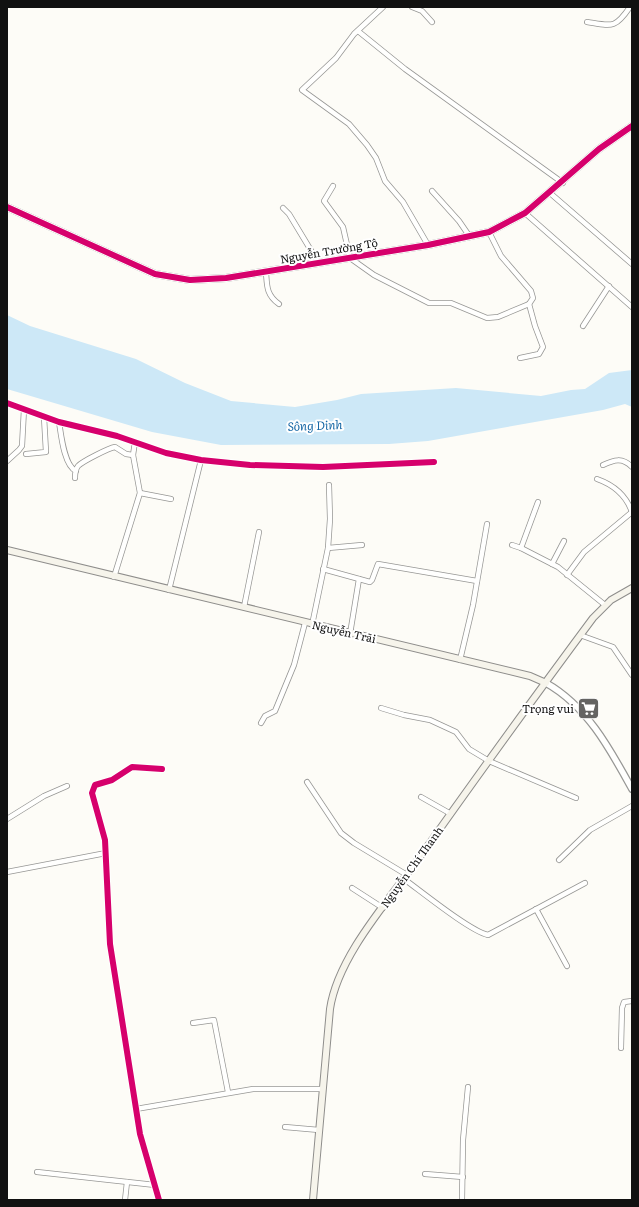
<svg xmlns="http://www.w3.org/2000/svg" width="639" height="1207" viewBox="0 0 639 1207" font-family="Literata,serif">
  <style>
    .water { fill: #cde8f7 }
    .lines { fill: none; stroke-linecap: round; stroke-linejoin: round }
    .minor-casing { stroke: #979795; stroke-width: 6 }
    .tertiary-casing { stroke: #979795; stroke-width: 8 }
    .secondary-casing { stroke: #8e8d8b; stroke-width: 8 }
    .minor { stroke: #fffffe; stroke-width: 4.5 }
    .tertiary { stroke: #fffffe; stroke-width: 5.5 }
    .secondary { stroke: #f6f4eb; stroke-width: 6 }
    .cycleway-casing { stroke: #fff; stroke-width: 8 }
    .cycleway { stroke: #d6006c; stroke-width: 6 }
    .labels { text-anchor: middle; stroke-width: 4; stroke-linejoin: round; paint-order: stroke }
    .street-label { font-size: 11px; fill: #111; stroke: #fff }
    .poi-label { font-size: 11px; fill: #111; stroke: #fff; text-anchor: end }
    .water-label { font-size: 12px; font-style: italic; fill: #1768a6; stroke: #fff }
  </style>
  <rect width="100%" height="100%" fill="#fdfcf7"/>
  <polygon class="water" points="7,315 30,326 136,359 185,383 231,401 295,407 337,400 361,394 456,388 541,396 571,390 585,389 609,373 632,370 632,407 625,404 603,410 428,441 389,444 221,445 152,432 7,389"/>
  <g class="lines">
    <defs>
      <g id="minor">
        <polyline points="383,7 354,34 336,58 302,90 349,124 367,145 376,158 385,181 403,202 428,245"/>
        <polyline points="412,7 422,11 432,22"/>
        <path d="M587 22C612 26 615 29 630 7"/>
        <polyline points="358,31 405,69 563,183"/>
        <polyline points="333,186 324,201 343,227 350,258 374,275 429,303 451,303 487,318 498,317 529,304 533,298 531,291 501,256 489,232"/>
        <polyline points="432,191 459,221 470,237"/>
        <polyline points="550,193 632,264"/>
        <polyline points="283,208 289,214 318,262"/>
        <polyline points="525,213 632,307"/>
        <path d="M266 272C267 285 266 295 279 304"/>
        <polyline points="583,326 609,286"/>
        <polyline points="520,358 539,354 543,347 535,326 529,304"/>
        <polyline points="7,403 59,422 117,436 166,453 201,460 250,465 323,467 434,462"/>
        <path d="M59 422C61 434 64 466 76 471"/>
        <polyline points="26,454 46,452 44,417"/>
        <polyline points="7,461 19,450 22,446 24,409"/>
        <path d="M603 465C614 460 622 457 632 467"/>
        <path d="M75 478C75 474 75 470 78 466 83 461 109 448 115 447L126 454 133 455"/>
        <path d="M597 479C614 485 626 495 632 512"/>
        <polyline points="140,493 171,499"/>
        <polyline points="538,502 521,548 558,567 605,605"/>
        <polyline points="512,545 521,548"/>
        <polyline points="328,548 362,545"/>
        <polyline points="552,564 564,541"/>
        <polyline points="323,569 370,582 372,580 378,564 477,581"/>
        <polyline points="567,575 584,552 632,512"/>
        <polyline points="114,577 140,493 133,455 135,442"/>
        <polyline points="169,590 201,460"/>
        <polyline points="244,607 259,532"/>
        <polyline points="312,625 328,548 330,519 329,485"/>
        <polyline points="350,634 359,579"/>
        <polyline points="580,635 613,647 632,675"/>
        <polyline points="460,660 473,605 487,524"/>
        <polyline points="381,708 404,715 430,720 456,732 469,749 489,761 576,798"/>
        <polyline points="261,723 265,716 275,711 294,665 305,623"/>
        <polyline points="307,782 341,833 354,843 407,875"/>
        <polyline points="421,797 451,814"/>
        <polyline points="7,819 44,796 67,786"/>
        <polyline points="559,860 590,830 632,806"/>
        <polyline points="7,872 106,853"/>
        <path d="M404 879C422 892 470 931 488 935L585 883"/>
        <polyline points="352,888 383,908"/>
        <polyline points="536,909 567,966"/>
        <polyline points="193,1023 214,1020 228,1092"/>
        <polyline points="621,1048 622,1008 624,1002 632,1001"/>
        <polyline points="136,1109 253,1089 323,1089"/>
        <polyline points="285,1127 319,1130"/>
        <polyline points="37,1172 155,1185"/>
        <polyline points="425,1174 463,1177"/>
        <polyline points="125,1200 127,1182"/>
        <polyline points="159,1200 140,1134 110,944 105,840 92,793 95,785 112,780 132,767 162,769"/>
        <polyline points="462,1200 463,1140 468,1087"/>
      </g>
      <g id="tertiary">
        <polyline points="7,207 155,274 190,280 226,278 428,245 489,232 525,213 599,149 632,126"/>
        <path d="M546 683C587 706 610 749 632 789"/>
      </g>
      <g id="secondary">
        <polyline points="7,550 530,676 546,683"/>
        <path d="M313 1200 330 1009C338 955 391 898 422 854 478 775 535 696 593 618L611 600 632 588"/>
      </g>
    </defs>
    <use href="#minor" class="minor-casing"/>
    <use href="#tertiary" class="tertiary-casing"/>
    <use href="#secondary" class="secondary-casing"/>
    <use href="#minor" class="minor"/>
    <use href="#tertiary" class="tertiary"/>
    <use href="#secondary" class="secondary"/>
    <defs>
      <g id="cycleway">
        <polyline points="7,207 155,274 190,280 226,278 428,245 489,232 525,213 599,149 632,126"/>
        <polyline points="7,403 59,422 117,436 166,453 201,460 250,465 323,467 434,462"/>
        <polyline points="159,1200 140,1134 110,944 105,840 92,793 95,785 112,780 132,767 162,769"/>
      </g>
    </defs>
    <use href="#cycleway" class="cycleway-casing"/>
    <use href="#cycleway" class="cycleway"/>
  </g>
  <defs>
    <symbol id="supermarket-square" viewBox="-11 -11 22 22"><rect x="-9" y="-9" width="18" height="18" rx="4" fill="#646362" stroke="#fff"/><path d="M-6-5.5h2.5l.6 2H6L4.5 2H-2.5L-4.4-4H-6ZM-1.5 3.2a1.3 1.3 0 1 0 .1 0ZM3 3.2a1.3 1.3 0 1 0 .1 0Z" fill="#fff"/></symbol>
  </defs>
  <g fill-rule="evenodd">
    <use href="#supermarket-square" x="576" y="696" width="25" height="25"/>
  </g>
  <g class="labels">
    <g class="street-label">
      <text transform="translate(329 251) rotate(-10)" y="4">Nguyễn Trường Tộ</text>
      <text transform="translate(344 632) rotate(13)" y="4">Nguyễn Trãi</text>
      <text transform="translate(412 867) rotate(-54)" y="4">Nguyễn Chí Thanh</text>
    </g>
    <g class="poi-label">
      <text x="574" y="713">Trọng vui</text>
    </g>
    <g class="water-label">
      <text transform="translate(315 426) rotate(-2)" y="4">Sông Dinh</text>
    </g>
  </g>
  <rect width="639" height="1207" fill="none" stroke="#111111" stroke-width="16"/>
</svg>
